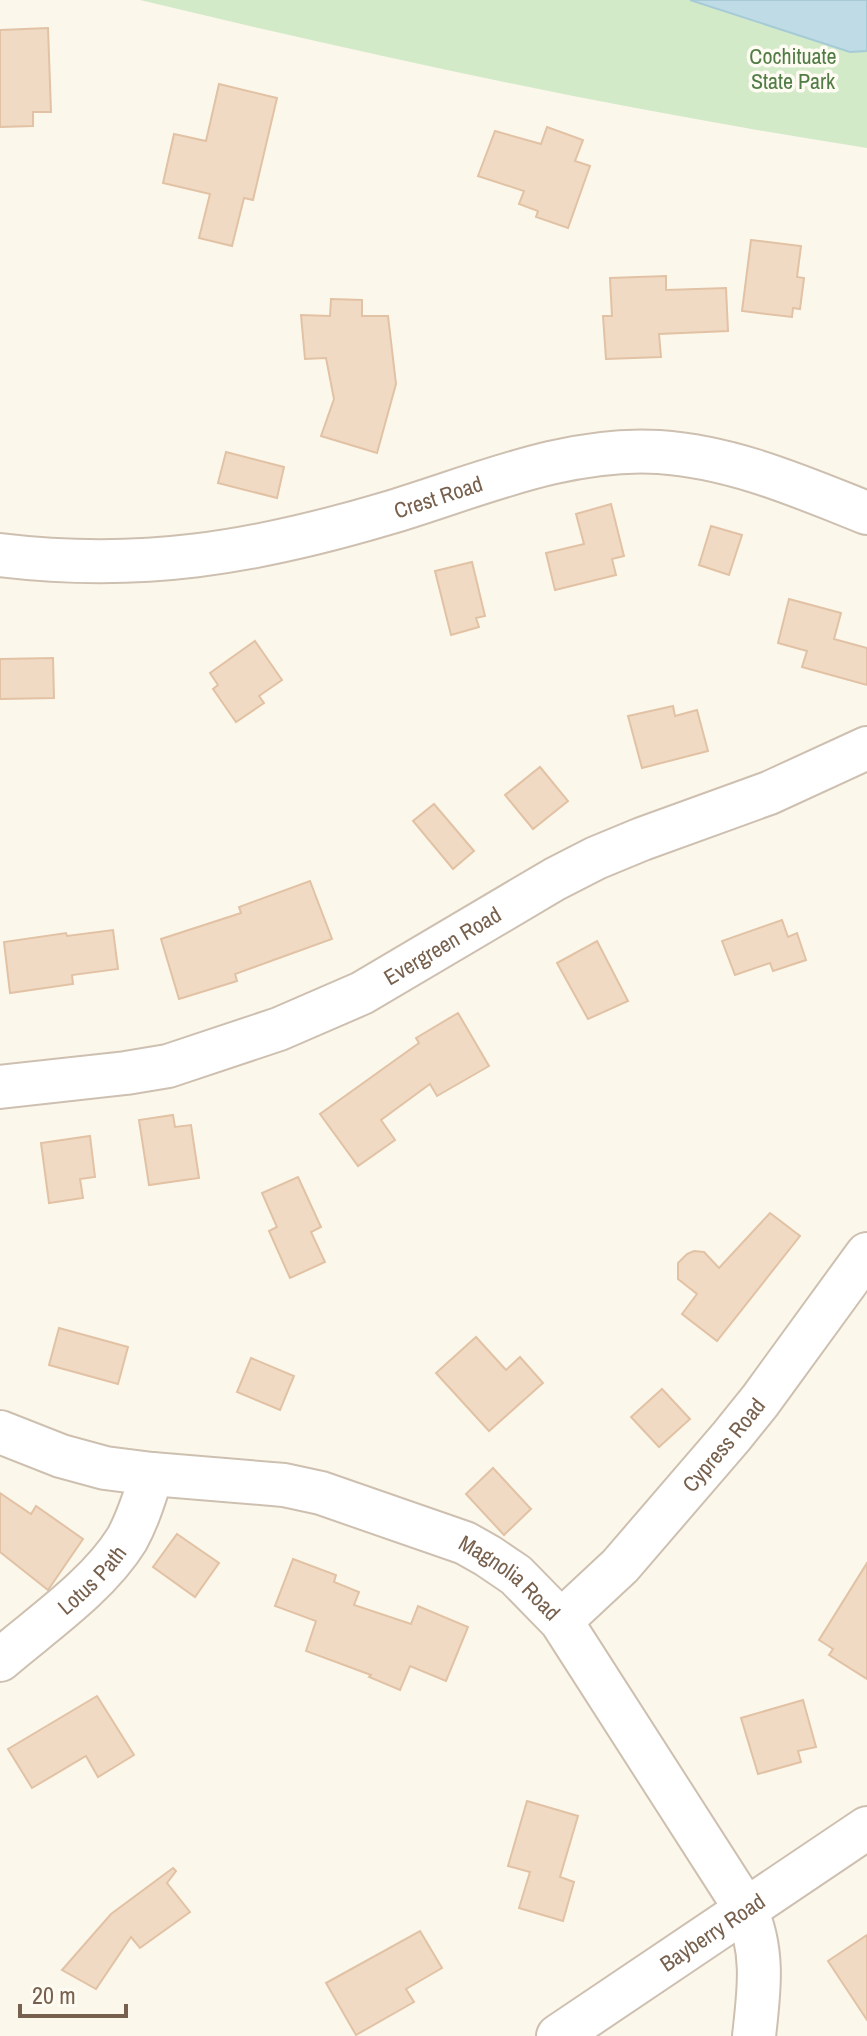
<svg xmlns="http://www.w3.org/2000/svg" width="867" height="2036" viewBox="0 0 867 2036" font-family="'Archivo Narrow',sans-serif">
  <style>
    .green { fill: #d3eac9 }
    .water { fill: #bfdce6; stroke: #a6cbd7; stroke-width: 2 }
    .building { fill: #f0dac4; stroke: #e2c2a4; stroke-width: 2 }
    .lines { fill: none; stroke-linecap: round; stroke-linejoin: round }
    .minor-casing { stroke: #cec0b0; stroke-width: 46 }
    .minor { stroke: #fff; stroke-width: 42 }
    .labels { text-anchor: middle; stroke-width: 7; stroke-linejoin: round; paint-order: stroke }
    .park-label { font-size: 22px; fill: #517c46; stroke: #fefbf2 }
    .street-label { font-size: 22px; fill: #77614e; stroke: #fefbf2 }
  </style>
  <rect width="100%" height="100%" fill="#fcf7eb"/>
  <path class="green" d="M140 0H867V148C623 110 380 58 140 0Z"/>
  <polygon class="water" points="690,0 867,0 867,51 850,52"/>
  <g class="building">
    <polygon points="48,28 51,112 33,112 33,126 0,127 0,30"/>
    <polygon points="219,84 277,98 253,200 244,198 232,246 199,238 210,194 163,183 174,134 206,141"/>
    <polygon points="547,127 583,140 575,161 590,166 568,228 536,217 538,211 519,204 524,191 478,176 495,131 541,144"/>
    <polygon points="751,240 801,246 797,277 804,278 800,309 793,308 792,317 742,311"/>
    <polygon points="666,276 666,290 726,288 728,331 659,334 661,357 606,359 603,316 612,316 610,278"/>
    <polygon points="331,299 362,300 362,316 388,316 396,384 377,453 321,436 334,399 326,358 305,359 301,315 330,316"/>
    <polygon points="226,452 284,467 277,498 218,483"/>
    <polygon points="611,504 624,556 612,559 616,575 555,590 546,553 584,544 576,514"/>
    <polygon points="711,526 742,535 729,575 699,565"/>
    <polygon points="472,562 485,616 476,618 479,627 451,635 435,571"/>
    <polygon points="789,599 841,613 834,639 867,648 867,685 802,667 807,651 778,643"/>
    <polygon points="255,641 282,680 259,696 264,703 236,722 213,689 218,685 210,673"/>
    <polygon points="53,658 54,698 0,699 0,659"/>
    <polygon points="673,706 675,716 697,710 708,751 642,768 628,716"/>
    <polygon points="540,767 568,801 533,829 505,795"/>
    <polygon points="434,804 474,851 453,869 413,821"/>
    <polygon points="310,881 332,939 235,974 237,981 179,999 161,939 241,913 239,907"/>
    <polygon points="782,920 788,937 797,933 806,960 773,971 770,963 735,975 722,941"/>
    <polygon points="113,930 118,969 72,975 73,984 10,993 4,942 66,933 67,936"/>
    <polygon points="597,941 628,1001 588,1019 557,963"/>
    <polygon points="458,1013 489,1066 437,1096 430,1084 381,1120 395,1140 358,1166 320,1114 419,1043 416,1038"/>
    <polygon points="173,1115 175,1127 191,1125 199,1178 149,1185 139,1120"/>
    <polygon points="90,1136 95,1177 80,1179 83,1198 49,1203 41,1143"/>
    <polygon points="298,1177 321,1227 311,1232 325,1262 290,1278 269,1231 277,1227 262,1193"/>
    <polygon points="770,1213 800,1236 717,1341 682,1314 697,1294 678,1279 678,1263 687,1254 694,1251 704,1252 719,1268"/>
    <polygon points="59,1328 128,1347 118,1384 49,1365"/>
    <polygon points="476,1337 506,1370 520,1357 543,1383 489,1431 436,1373"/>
    <polygon points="251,1358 294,1376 280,1410 237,1392"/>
    <polygon points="662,1389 690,1419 659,1447 631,1417"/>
    <polygon points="493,1468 531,1509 504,1535 466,1494"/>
    <polygon points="0,1493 31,1514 36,1506 83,1539 48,1590 0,1552"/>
    <polygon points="177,1534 219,1563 195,1597 153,1567"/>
    <polygon points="293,1559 336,1575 334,1582 359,1592 354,1605 411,1624 418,1606 468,1627 446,1681 410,1666 400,1690 369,1677 371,1675 306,1651 316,1621 275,1606"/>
    <polygon points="867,1563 867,1679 829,1655 833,1649 819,1640"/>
    <polygon points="97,1696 134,1755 98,1777 86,1756 32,1788 8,1749"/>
    <polygon points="803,1700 816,1747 798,1751 801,1762 758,1774 741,1718"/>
    <polygon points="527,1801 578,1816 560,1877 574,1882 563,1921 519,1908 530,1872 508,1866"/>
    <polygon points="173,1868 176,1871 167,1883 190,1912 140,1948 131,1937 96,1989 62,1970 111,1914"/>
    <polygon points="420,1931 442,1968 406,1989 414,2002 356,2035 326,1983"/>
    <polygon points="867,1935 867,2020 828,1961"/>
  </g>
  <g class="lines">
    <defs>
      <g id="minor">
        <path id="s1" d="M0 555C140 572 254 553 388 513 475 487 566 446 659 452 733 457 799 486 867 513"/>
        <path id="s2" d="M0 1087 126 1073 168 1066 279 1029 362 993 555 879 596 858 642 839 769 793 867 748"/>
        <path id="s3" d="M0 1432 61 1456 105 1468 152 1474 284 1485 321 1493 465 1543 488 1556 516 1575 561 1621 745 1908C765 1950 759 1992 754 2036"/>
        <path id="s4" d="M561 1621 620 1566 731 1437 760 1401 867 1254"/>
        <path id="s5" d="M0 1660C42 1624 98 1586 127 1539 138 1519 145 1496 152 1474"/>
        <path id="s6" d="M558 2036 867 1828"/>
      </g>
    </defs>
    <use href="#minor" class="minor-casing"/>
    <use href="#minor" class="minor"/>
  </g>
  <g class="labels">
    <g class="park-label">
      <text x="793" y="64">Cochituate<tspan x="793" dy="25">State Park</tspan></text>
    </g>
    <g class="street-label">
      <text dy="8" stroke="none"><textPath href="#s1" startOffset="446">Crest Road</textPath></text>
      <text dy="8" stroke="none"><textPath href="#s2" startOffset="470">Evergreen Road</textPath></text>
      <text dy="8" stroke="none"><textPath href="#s4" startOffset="240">Cypress Road</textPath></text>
      <text dy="8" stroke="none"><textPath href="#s5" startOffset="122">Lotus Path</textPath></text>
      <text dy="8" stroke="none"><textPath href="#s3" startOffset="538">Magnolia Road</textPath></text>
      <text dy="8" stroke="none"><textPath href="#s6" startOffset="186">Bayberry Road</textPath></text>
    </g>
  </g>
  <path d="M20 2004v12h106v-12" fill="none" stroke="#77614e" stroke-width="4"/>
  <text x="32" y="2004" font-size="24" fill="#77614e" stroke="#fefbf2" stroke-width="6" paint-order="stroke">20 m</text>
</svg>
